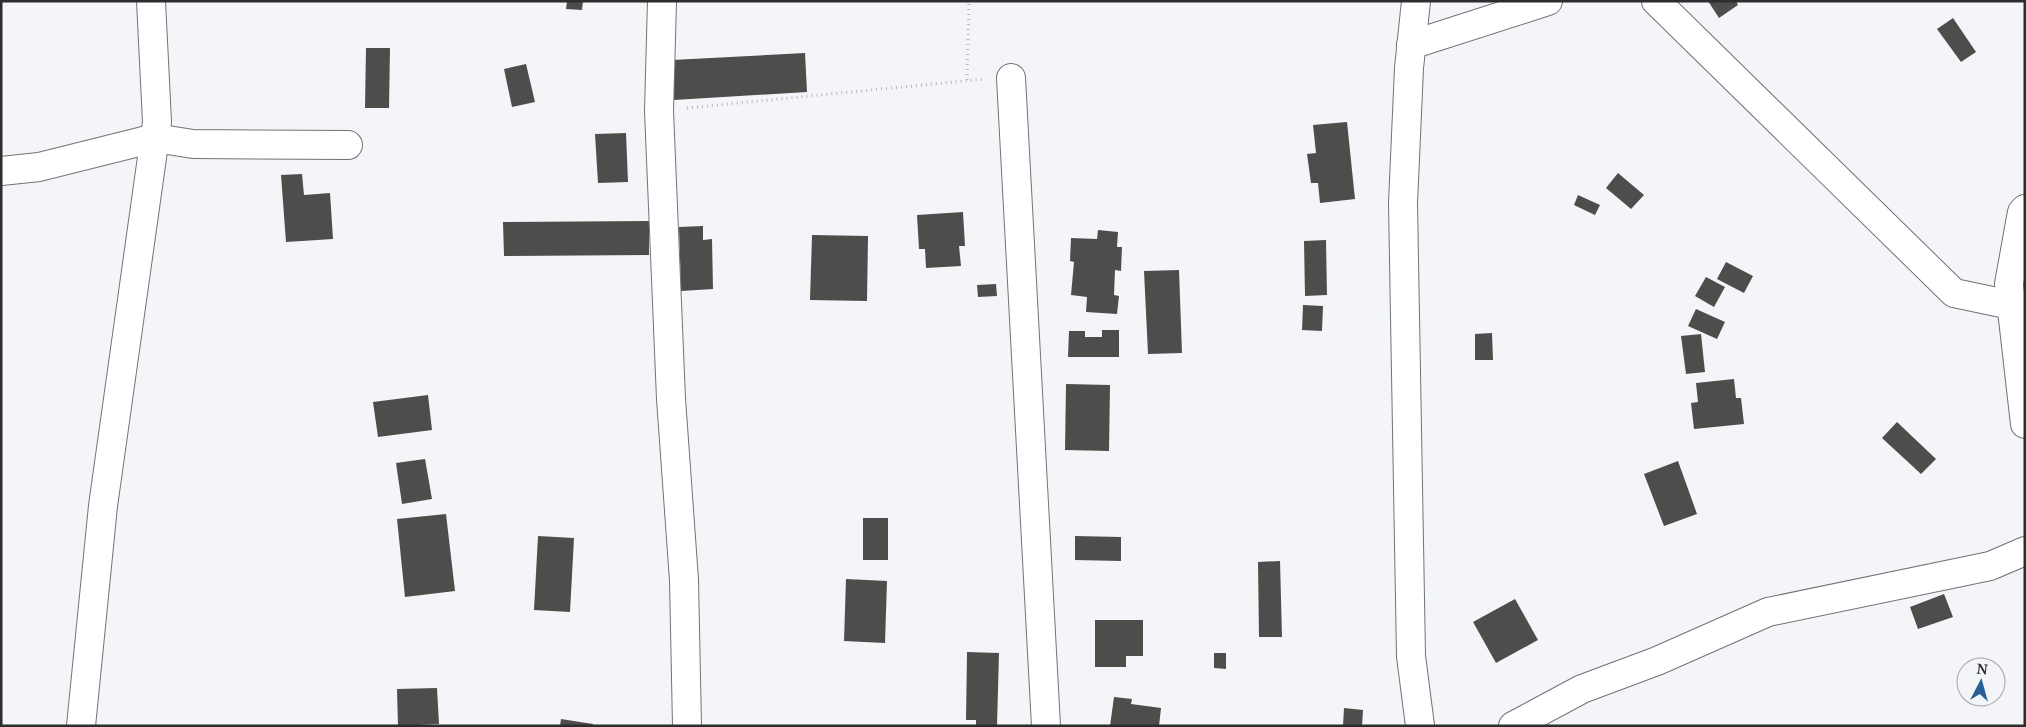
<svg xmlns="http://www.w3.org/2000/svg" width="2026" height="727" viewBox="0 0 2026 727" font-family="'Noto Serif',serif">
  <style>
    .building { fill: #4f4d4b }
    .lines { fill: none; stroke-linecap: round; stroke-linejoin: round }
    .minor-casing { stroke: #707375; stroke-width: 30 }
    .path { stroke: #b7b9bb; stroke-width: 3; stroke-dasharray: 1 4; stroke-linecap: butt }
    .minor { stroke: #fff; stroke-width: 28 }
  </style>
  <rect width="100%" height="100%" fill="#f3f5f8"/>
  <g class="building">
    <polygon points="567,1 583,1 582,10 566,9"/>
    <polygon points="1708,1 1736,1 1738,5 1719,18"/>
    <polygon points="1953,18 1976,52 1961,62 1937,29"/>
    <polygon points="366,48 390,48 389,108 365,108"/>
    <polygon points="805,53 807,92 674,100 672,60"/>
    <polygon points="526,64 535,102 512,107 504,69"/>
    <polygon points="1347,122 1355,199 1320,203 1318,183 1311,183 1307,154 1316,153 1313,125"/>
    <polygon points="626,133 628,182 598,183 595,134"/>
    <polygon points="1618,173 1644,195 1631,209 1606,188"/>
    <polygon points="302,174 304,195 330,193 333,239 286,242 281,175"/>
    <polygon points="1578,195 1600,205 1595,215 1574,205"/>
    <polygon points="963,212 965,246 959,246 961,266 926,268 925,249 919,249 917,215"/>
    <polygon points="649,221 649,255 504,256 503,222"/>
    <polygon points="703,226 703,240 712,239 713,289 681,291 679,227"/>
    <polygon points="1098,230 1118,232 1117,247 1122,247 1121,271 1115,270 1114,295 1119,296 1117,314 1086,312 1087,297 1071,295 1074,262 1070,261 1071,238 1097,239"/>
    <polygon points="812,235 868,236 867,301 810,300"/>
    <polygon points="1326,240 1327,295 1305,296 1304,241"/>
    <polygon points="1726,262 1753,276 1744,293 1717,279"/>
    <polygon points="1179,270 1182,353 1148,354 1144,271"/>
    <polygon points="1706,277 1725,287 1714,307 1695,296"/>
    <polygon points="996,284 997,296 978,297 977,285"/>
    <polygon points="1303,305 1323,306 1322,331 1302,330"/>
    <polygon points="1696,309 1725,322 1717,339 1688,326"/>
    <polygon points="1102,330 1119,330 1119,357 1068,357 1069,331 1085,331 1085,337 1102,337"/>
    <polygon points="1492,333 1493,360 1475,360 1475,334"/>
    <polygon points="1701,334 1705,372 1686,374 1681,336"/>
    <polygon points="1734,379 1736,398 1741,398 1744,424 1694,429 1691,403 1698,402 1696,383"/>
    <polygon points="1066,384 1110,385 1109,451 1065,450"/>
    <polygon points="428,395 432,430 378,437 373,402"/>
    <polygon points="1897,422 1936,459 1921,474 1882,438"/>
    <polygon points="425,459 432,499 402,504 396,463"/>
    <polygon points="1678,461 1697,514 1664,526 1644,474"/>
    <polygon points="446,514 455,591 405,597 397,519"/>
    <rect x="863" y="518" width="25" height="42"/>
    <polygon points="538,536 574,538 570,612 534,610"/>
    <polygon points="1075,536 1121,537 1121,561 1075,560"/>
    <polygon points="1280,561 1282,637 1259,637 1258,562"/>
    <polygon points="846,579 887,581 885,643 844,641"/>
    <polygon points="1944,594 1953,617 1918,629 1910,607"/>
    <polygon points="1515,599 1538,640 1496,663 1473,622"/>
    <polygon points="1095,620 1143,620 1143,656 1126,656 1126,667 1095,667"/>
    <polygon points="967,652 999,653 997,726 976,726 976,720 966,720"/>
    <polygon points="1214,653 1226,653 1226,669 1214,668"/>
    <polygon points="437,688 439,724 398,726 397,689"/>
    <polygon points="1114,697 1132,699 1131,704 1161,708 1159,726 1110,726"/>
    <polygon points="1344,708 1363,710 1362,726 1343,726"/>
    <polygon points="561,719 593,724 593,726 560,726"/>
  </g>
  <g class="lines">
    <defs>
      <g id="minor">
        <polyline points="662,1 659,111 671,399 684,580 687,726"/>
        <polyline points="1416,1 1409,68 1403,203 1411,656 1420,726"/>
        <polyline points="1656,1 1954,293 2011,305 2025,305"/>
        <polyline points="1411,45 1548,1"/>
        <polyline points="1011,78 1046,726"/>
        <polyline points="1,171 39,167 155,138 193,144 348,145"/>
        <polyline points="2025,209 2022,212 2009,284 2025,424"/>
        <polyline points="81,726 103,506 157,122 151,1"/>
        <polyline points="1513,726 1582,689 1657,661 1768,612 1990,566 2025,551"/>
      </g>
    </defs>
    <use href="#minor" class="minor-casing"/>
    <g class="path">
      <polyline points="967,80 969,1"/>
      <polyline points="687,108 984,79"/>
    </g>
    <use href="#minor" class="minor"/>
  </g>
  <rect width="2026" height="727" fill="none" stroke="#2c2d2e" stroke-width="5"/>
  <g transform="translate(1981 682) rotate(6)"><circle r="24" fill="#f3f5f8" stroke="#a3a5a7"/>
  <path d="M0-4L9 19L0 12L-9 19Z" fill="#276198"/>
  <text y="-8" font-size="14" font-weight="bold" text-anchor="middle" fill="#2c2d2e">N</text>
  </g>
</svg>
